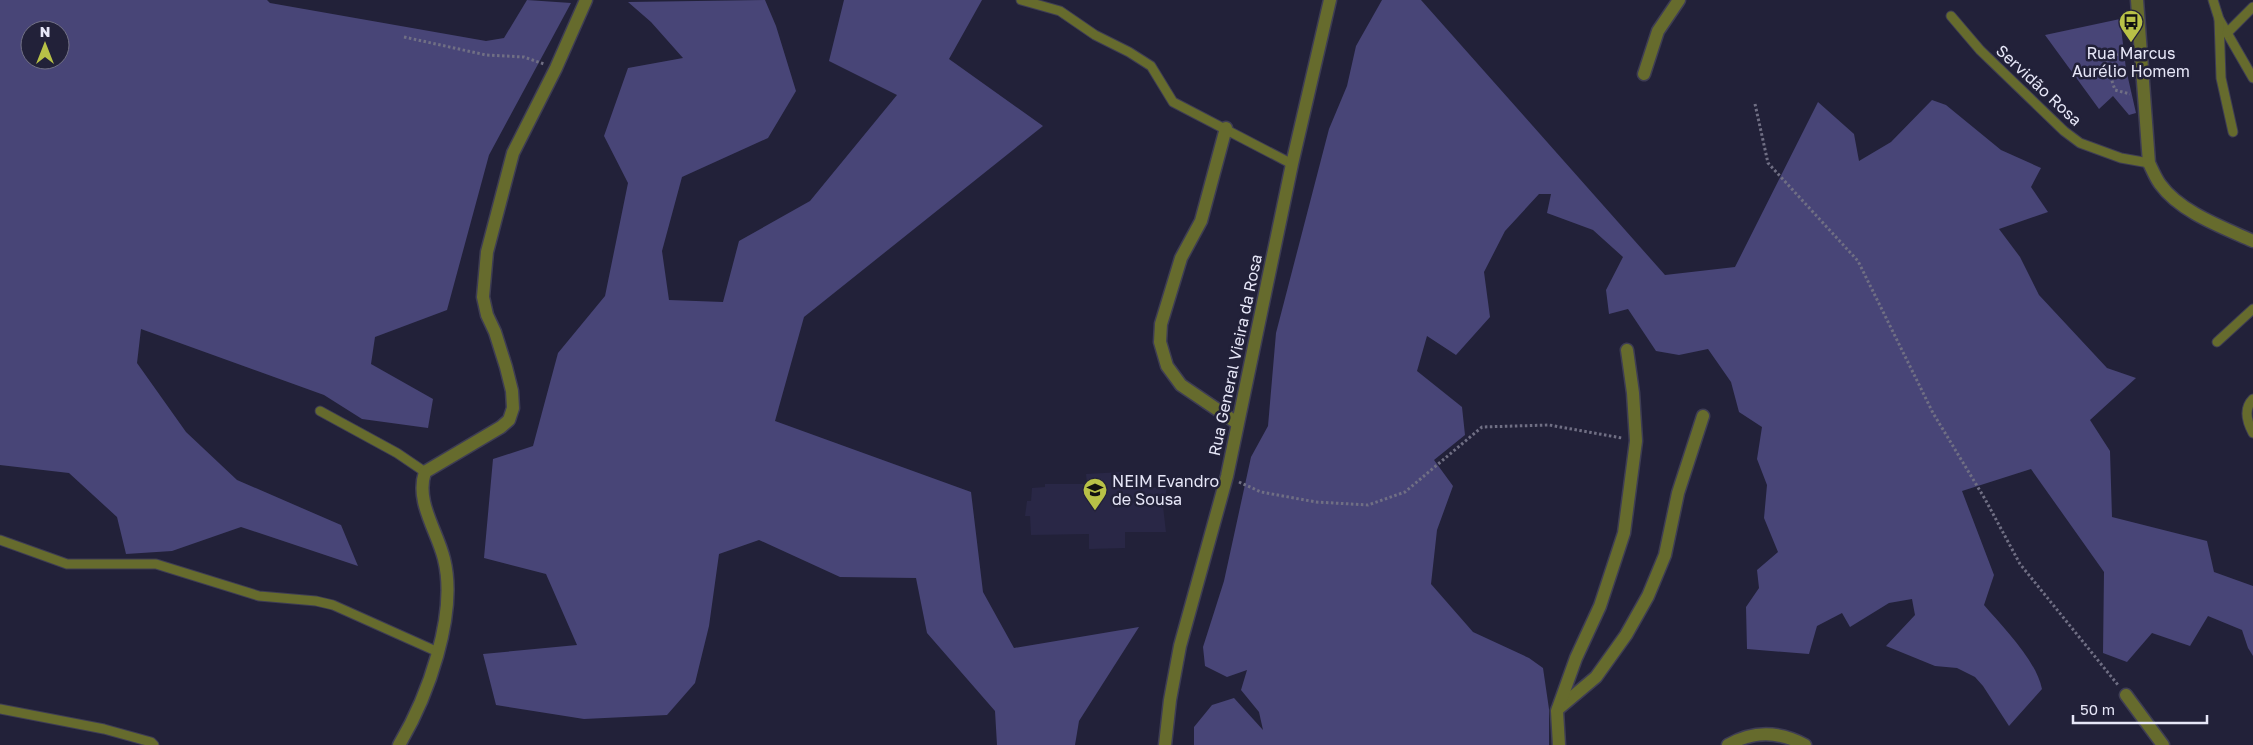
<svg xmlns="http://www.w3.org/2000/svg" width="2253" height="745" viewBox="0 0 2253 745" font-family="'Golos Text',sans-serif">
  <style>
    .built { fill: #292746 }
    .green { fill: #484577; fill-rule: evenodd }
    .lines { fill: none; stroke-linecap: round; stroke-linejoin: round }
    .lane-casing { stroke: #3e3d54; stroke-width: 11 }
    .street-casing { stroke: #3e3d54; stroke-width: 15 }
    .path { stroke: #706f84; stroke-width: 3; stroke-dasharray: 2.5 2.5; stroke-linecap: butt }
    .lane { stroke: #666b2d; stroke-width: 9 }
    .street { stroke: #666b2d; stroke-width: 12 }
    .labels { text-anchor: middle; stroke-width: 5; stroke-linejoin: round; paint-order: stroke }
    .poi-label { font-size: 16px; fill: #e7e7f8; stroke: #222139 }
    .street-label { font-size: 16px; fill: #e7e7f8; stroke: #222139 }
  </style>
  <rect width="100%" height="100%" fill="#222139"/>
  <polygon class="built" points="1122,472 1123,489 1167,487 1163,506 1166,532 1125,532 1125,548 1089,549 1089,534 1031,535 1030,516 1025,516 1027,501 1031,501 1032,488 1045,487 1045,484 1087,484 1086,474"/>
  <g class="green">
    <path d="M0 0H267L270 3 486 41 504 38 527 0 571 3 489 155 447 310 375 337 371 364 433 399 428 428 362 419 324 395 141 329 137 363 186 432 237 480 341 525 358 566 241 527 172 551 126 554 117 517 69 473 0 465ZM30 30H60V60H30Z"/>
    <polygon points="765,0 776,26 796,91 768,138 682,177 662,251 669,300 723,302 739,241 810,201 897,95 829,61 844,0 982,0 949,59 1043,126 804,317 775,421 971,492 983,592 1014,648 1139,627 1079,721 1075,745 997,745 995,711 927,633 916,578 840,577 759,540 719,554 709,626 695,683 667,715 584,719 496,705 483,654 577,645 546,574 484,558 493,459 533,446 558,353 605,296 628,183 604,136 628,68 683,58 651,22 628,2"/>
    <path d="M1382 0H1421L1665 275 1735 267 1818 102 1854 134 1859 161 1891 142 1932 100 1946 105 2001 150 2041 168 2031 187 2048 212 1999 229 2020 257 2039 295 2107 368 2136 378 2090 420 2110 451 2112 517 2207 541 2214 572 2253 586V656L2248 648 2242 630 2208 616 2190 646 2152 633 2127 662 2103 653 2104 572 2031 469 1962 491 1994 575 1984 605C2003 627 2036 660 2042 689L2009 726 1983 686 1975 677 1957 668 1935 666 1886 646 1915 615 1912 599 1889 603 1850 627 1842 613 1817 626 1809 654 1747 649 1746 607 1759 588 1757 570 1778 552 1764 518 1767 485 1757 459 1762 427 1739 412 1731 382 1708 349 1679 355 1656 351 1628 309 1609 314 1606 290 1623 257 1593 230 1547 213 1551 194H1539L1505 231 1484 272 1490 317 1456 355 1427 336 1417 371 1462 407 1465 435 1434 460 1453 486 1437 530 1431 584 1473 632 1529 658 1543 668 1549 709V745H1194V727L1212 705 1234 698 1263 730 1259 712 1241 690 1247 670 1227 677 1205 666 1203 647 1224 581 1251 457 1268 426 1276 333 1329 129 1347 86 1356 46Z"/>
    <polygon points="2120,19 2126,69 2136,113 2129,115 2113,96 2099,109 2045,35"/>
  </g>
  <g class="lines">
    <defs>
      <g id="lane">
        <polyline points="1021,0 1060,11 1095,35 1129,52 1151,66 1173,102 1292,164"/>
        <polyline points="2213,0 2219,19 2253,78"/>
        <polyline points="1951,16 1980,50 2064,131 2080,143 2121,158 2149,163"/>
        <polyline points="2219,19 2221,78 2233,132"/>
        <polyline points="2227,33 2253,7"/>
        <polyline points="2217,342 2253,309"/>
        <path d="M2253 399C2243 409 2247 422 2253 433"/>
        <polyline points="320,411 397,453 425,472"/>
        <polyline points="0,540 67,564 156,564 259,596 316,601 333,605 438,652"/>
        <polyline points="0,709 104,729 151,742 154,745"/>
      </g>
      <g id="street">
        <path d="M2137 0 2149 163C2152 169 2155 177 2160 184 2180 212 2222 227 2253 241"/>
        <polyline points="1644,74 1658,31 1679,0"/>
        <polyline points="1226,128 1201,221 1181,258 1161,324 1160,342 1167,366 1181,385 1237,423"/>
        <polyline points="2126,695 2163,745"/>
        <polyline points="1558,709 1596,677 1626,635 1648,596 1665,555 1678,493 1703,416"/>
        <path d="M399 745C427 698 458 615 444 559 437 530 415 502 425 472L501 427 509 420 513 408 512 391 506 367 495 332 487 315 483 297 487 252 513 153 556 68 586 0"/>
        <polyline points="1165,745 1170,700 1180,646 1227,476 1292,164 1330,0"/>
        <polyline points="1559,745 1557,711 1576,658 1600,606 1624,533 1636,441 1633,393 1627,350"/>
        <path d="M1728 745C1754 730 1779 731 1805 745"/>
      </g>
    </defs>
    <use href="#lane" class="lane-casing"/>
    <use href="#street" class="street-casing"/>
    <g class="path">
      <polyline points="404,37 486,55 524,57 544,64"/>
      <polyline points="2104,57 2115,90 2130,94"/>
      <polyline points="2096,59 2128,52"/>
      <polyline points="1755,104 1768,163 1858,261 1933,413 1985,499 2020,564 2118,685"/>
      <polyline points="1239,482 1261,492 1316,502 1368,505 1405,492 1482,427 1549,425 1622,438"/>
    </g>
    <use href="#lane" class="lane"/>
    <use href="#street" class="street"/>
  </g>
  <defs>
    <symbol id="bus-pin" viewBox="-11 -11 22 30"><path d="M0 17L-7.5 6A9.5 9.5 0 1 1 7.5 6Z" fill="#b8c147" stroke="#222139"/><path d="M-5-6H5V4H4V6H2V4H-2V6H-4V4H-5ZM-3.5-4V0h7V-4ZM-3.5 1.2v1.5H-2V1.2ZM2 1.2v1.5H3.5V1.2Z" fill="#111"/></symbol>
    <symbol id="school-pin" viewBox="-11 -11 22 30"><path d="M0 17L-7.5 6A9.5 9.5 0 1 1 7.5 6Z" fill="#b8c147" stroke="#222139"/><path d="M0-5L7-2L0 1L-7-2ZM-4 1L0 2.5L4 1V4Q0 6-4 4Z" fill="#111"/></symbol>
  </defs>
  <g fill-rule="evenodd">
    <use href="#bus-pin" x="2117" y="8" width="28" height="38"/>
    <use href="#school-pin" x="1081" y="476" width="28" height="38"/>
  </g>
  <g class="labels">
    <g class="poi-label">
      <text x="2131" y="59">Rua Marcus<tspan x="2131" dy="18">Aurélio Homem</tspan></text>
      <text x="1112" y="487" text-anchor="start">NEIM Evandro<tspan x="1112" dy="18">de Sousa</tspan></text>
    </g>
    <g class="street-label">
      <text transform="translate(2039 85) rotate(43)" y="6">Servidão Rosa</text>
      <text transform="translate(1235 355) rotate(-78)" y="6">Rua General Vieira da Rosa</text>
    </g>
  </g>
  <g transform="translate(45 45)"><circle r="24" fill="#222139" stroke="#717085"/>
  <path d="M0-4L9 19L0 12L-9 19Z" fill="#b8c147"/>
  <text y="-8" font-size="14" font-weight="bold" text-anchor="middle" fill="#e7e7f8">N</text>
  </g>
  <path d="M2073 715v8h134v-8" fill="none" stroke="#e7e7f8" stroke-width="2.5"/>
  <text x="2080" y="715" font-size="15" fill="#e7e7f8" stroke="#222139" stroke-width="4" paint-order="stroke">50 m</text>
</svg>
